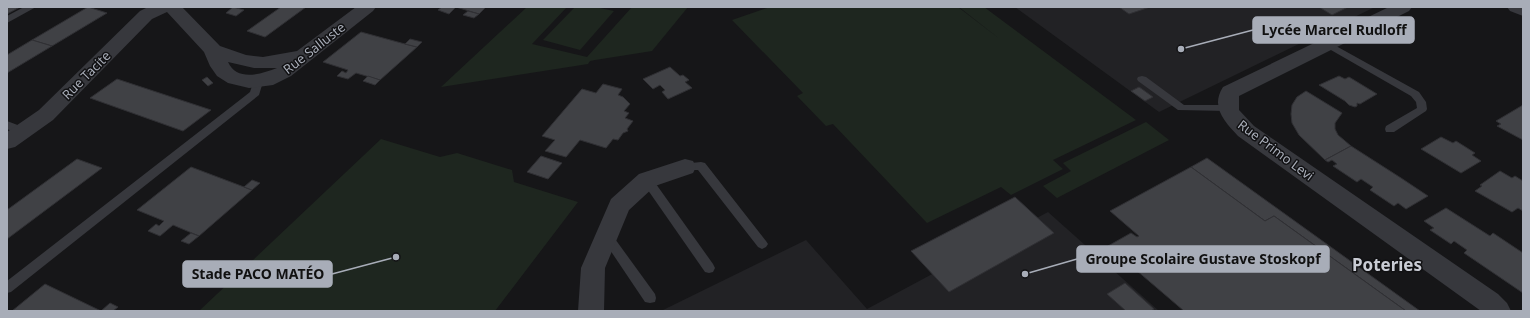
<svg xmlns="http://www.w3.org/2000/svg" width="1530" height="318" viewBox="0 0 1530 318" font-family="'Noto Sans',sans-serif">
  <style>
    .built { fill: #222225 }
    .green { fill: #1e261f }
    .building { fill: #404145; stroke: #303034 }
    .lines { fill: none; stroke-linecap: round; stroke-linejoin: round }
    .service { fill: #37383d; fill-rule: evenodd }
    .minor { fill: #37383d; fill-rule: evenodd }
    .tertiary { fill: #37383d; fill-rule: evenodd }
    .labels { text-anchor: middle; stroke-width: 3; stroke-linejoin: round; paint-order: stroke }
    .street-label { font-size: 13px; fill: #a8adb8; stroke: #111113 }
    .district-label { font-size: 17px; font-weight: bold; fill: #c9ccd4; stroke: #111113 }
    .leader { fill: none; stroke: #a8adb8; stroke-width: 1.5 }
    .callout-dot { fill: #a8adb8; stroke: #111113; stroke-width: 1.5 }
    .callout { fill: #a8adb8; stroke: #a8adb8; stroke-width: 1.5 }
    .callout-label { font-size: 14px; text-anchor: middle; font-weight: bold; fill: #111 }
  </style>
  <rect width="100%" height="100%" fill="#161618"/>
  <g class="built">
    <polygon points="1015,7 1375,7 1159,112"/>
    <polygon points="1048,212 1159,311 661,311 806,240 867,309"/>
  </g>
  <g class="green">
    <polygon points="527,7 567,7 532,44 587,57 632,7 688,7 652,51 595,60 590,61 588,64 441,87"/>
    <polygon points="575,7 595,7 614,11 580,50 543,40"/>
    <polygon points="770,7 958,7 1001,40 959,7 984,7 1136,120 1053,160 1063,169 1011,195 1001,187 927,223 833,124 826,126 797,96 803,93 732,20"/>
    <polygon points="1146,122 1169,140 1057,198 1043,186 1071,171 1063,163"/>
    <polygon points="381,139 440,157 457,153 512,170 514,182 578,202 495,311 199,311"/>
  </g>
  <g class="building">
    <polygon points="7,7 20,7 7,14"/>
    <polygon points="88,7 107,13 52,46 32,40"/>
    <polygon points="233,7 244,10 236,16 226,13"/>
    <polygon points="281,7 306,7 265,37 247,31"/>
    <polygon points="442,7 486,7 479,14 456,7 449,14 438,10"/>
    <polygon points="1119,7 1150,7 1129,14"/>
    <polygon points="1319,7 1348,7 1332,15"/>
    <polygon points="468,11 479,14 474,18 463,15"/>
    <polygon points="361,32 405,44 417,47 380,80 356,73 348,79 337,76 342,71 346,73 348,70 323,62"/>
    <polygon points="410,39 422,42 417,47 405,44"/>
    <polygon points="32,40 52,46 7,73 7,55"/>
    <polygon points="670,67 680,76 683,75 689,80 685,82 692,88 668,99 662,92 665,90 660,85 653,89 643,79"/>
    <polygon points="368,76 380,80 375,85 363,81"/>
    <polygon points="1339,76 1345,79 1349,77 1377,94 1360,104 1357,103 1357,106 1355,107 1349,105 1345,101 1319,85"/>
    <polygon points="207,77 213,83 208,86 202,80"/>
    <polygon points="117,79 211,110 183,131 90,98"/>
    <polygon points="603,84 622,89 618,95 623,97 630,104 624,111 629,113 625,118 633,121 627,129 628,131 623,133 618,140 613,139 606,148 580,140 566,157 545,151 555,140 542,136 582,89 596,93"/>
    <polygon points="1139,87 1142,89 1153,97 1145,101 1131,91"/>
    <polygon points="1306,91 1342,113 1335,123 1335,129 1338,135 1351,146 1325,160 1299,135 1292,123 1291,114 1292,105 1297,97"/>
    <polygon points="1523,105 1523,140 1497,126 1501,124 1496,121"/>
    <polygon points="1441,137 1453,143 1456,141 1475,153 1472,155 1481,161 1461,173 1421,149"/>
    <polygon points="1351,146 1401,178 1428,196 1406,209 1398,203 1394,206 1370,190 1373,187 1361,179 1357,182 1333,166 1337,164 1332,160 1328,162 1325,160"/>
    <polygon points="541,156 562,163 548,179 527,172"/>
    <polygon points="1207,158 1420,311 1406,311 1274,216 1265,221 1191,167"/>
    <polygon points="77,159 102,168 7,239 7,210"/>
    <polygon points="191,167 252,190 199,236 173,225 160,236 148,231 156,224 159,226 164,221 137,210"/>
    <polygon points="1191,167 1265,221 1274,216 1406,311 1184,311 1108,246 1131,233 1137,237 1139,236 1110,211"/>
    <polygon points="1500,171 1512,178 1515,176 1523,181 1523,211 1518,208 1512,212 1475,191 1482,186 1480,185"/>
    <polygon points="252,180 260,183 252,190 244,187"/>
    <polygon points="1015,197 1054,233 949,292 911,251"/>
    <polygon points="1446,208 1490,236 1493,233 1523,253 1523,293 1464,253 1467,250 1454,241 1451,244 1430,230 1434,228 1424,221"/>
    <polygon points="191,233 199,236 189,244 181,241"/>
    <polygon points="1125,283 1154,309 1151,311 1126,311 1107,294"/>
    <polygon points="45,284 101,311 12,311"/>
    <polygon points="110,303 118,307 113,311 101,311"/>
  </g>
  <g class="lines">
    <g class="service">
      <polygon points="24,7 36,7 7,23 7,16"/>
      <polygon points="1327,41 1419,92 1426,102 1427,109 1426,111 1394,132 1386,132 1385,129 1386,126 1417,108 1416,102 1411,96 1324,46 1322,44"/>
      <polygon points="1142,76 1146,77 1184,105 1227,105 1232,108 1227,111 1178,110 1138,81 1137,79 1138,77"/>
      <polygon points="258,79 263,82 259,95 11,292 7,293 7,281 245,96 250,92 254,80"/>
      <polygon points="7,121 28,129 29,132 28,135 24,136 7,129"/>
      <polygon points="701,162 705,163 766,241 768,244 766,247 762,249 758,247 698,170 681,170 679,167 681,164"/>
      <polygon points="647,176 651,177 713,264 715,268 713,272 709,273 705,272 643,183 641,180 643,177"/>
      <polygon points="606,230 610,232 655,294 656,298 655,302 650,303 645,302 602,238 600,235 602,232"/>
    </g>
    <g class="minor">
      <path d="M148 7H182L220 46 246 55 263 57 297 51 356 7H376L373 11 291 76 273 85 249 88 228 83 217 76 210 66 204 52 167 12 152 19 53 120 15 147 7 149V132L39 110 140 11ZM228 62 254 68H277C261 74 237 82 228 62Z"/>
      <path d="M1389 7H1412L1409 11 1239 96V110L1254 126 1498 294 1507 303 1511 311H1481L1238 136C1225 122 1210 107 1223 87Z"/>
      <polygon points="685,159 693,161 696,167 693,173 655,186 629,210 605,268 604,311 578,311 581,268 611,199 639,174"/>
    </g>
    <polygon class="tertiary" points="1507,7 1523,7 1523,16 1510,11"/>
  </g>
  <g class="labels">
    <g class="street-label">
      <text transform="translate(314 48) rotate(-38)" y="5">Rue Salluste</text>
      <text transform="translate(86 75) rotate(-45)" y="5">Rue Tacite</text>
      <text transform="translate(1276 150) rotate(37)" y="5">Rue Primo Levi</text>
    </g>
    <g class="district-label">
      <text x="1387" y="271">Poteries</text>
    </g>
  </g>
  <path class="leader" d="M1181 49L1253 30M1025 274L1077 259M396 257L332 274"/>
  <g class="callout-dot">
    <circle cx="1181" cy="49" r="4"/>
    <circle cx="1025" cy="274" r="4"/>
    <circle cx="396" cy="257" r="4"/>
  </g>
  <g class="callout">
    <rect x="1253" y="17" width="161" height="26" rx="4"/>
    <rect x="1077" y="246" width="252" height="26" rx="4"/>
    <rect x="183" y="261" width="149" height="26" rx="4"/>
  </g>
  <g class="callout-label">
    <text x="1334" y="35">Lycée Marcel Rudloff</text>
    <text x="1203" y="264">Groupe Scolaire Gustave Stoskopf</text>
    <text x="258" y="279">Stade PACO MATÉO</text>
  </g>
  <rect width="1530" height="318" fill="none" stroke="#a8adb8" stroke-width="16"/>
</svg>
